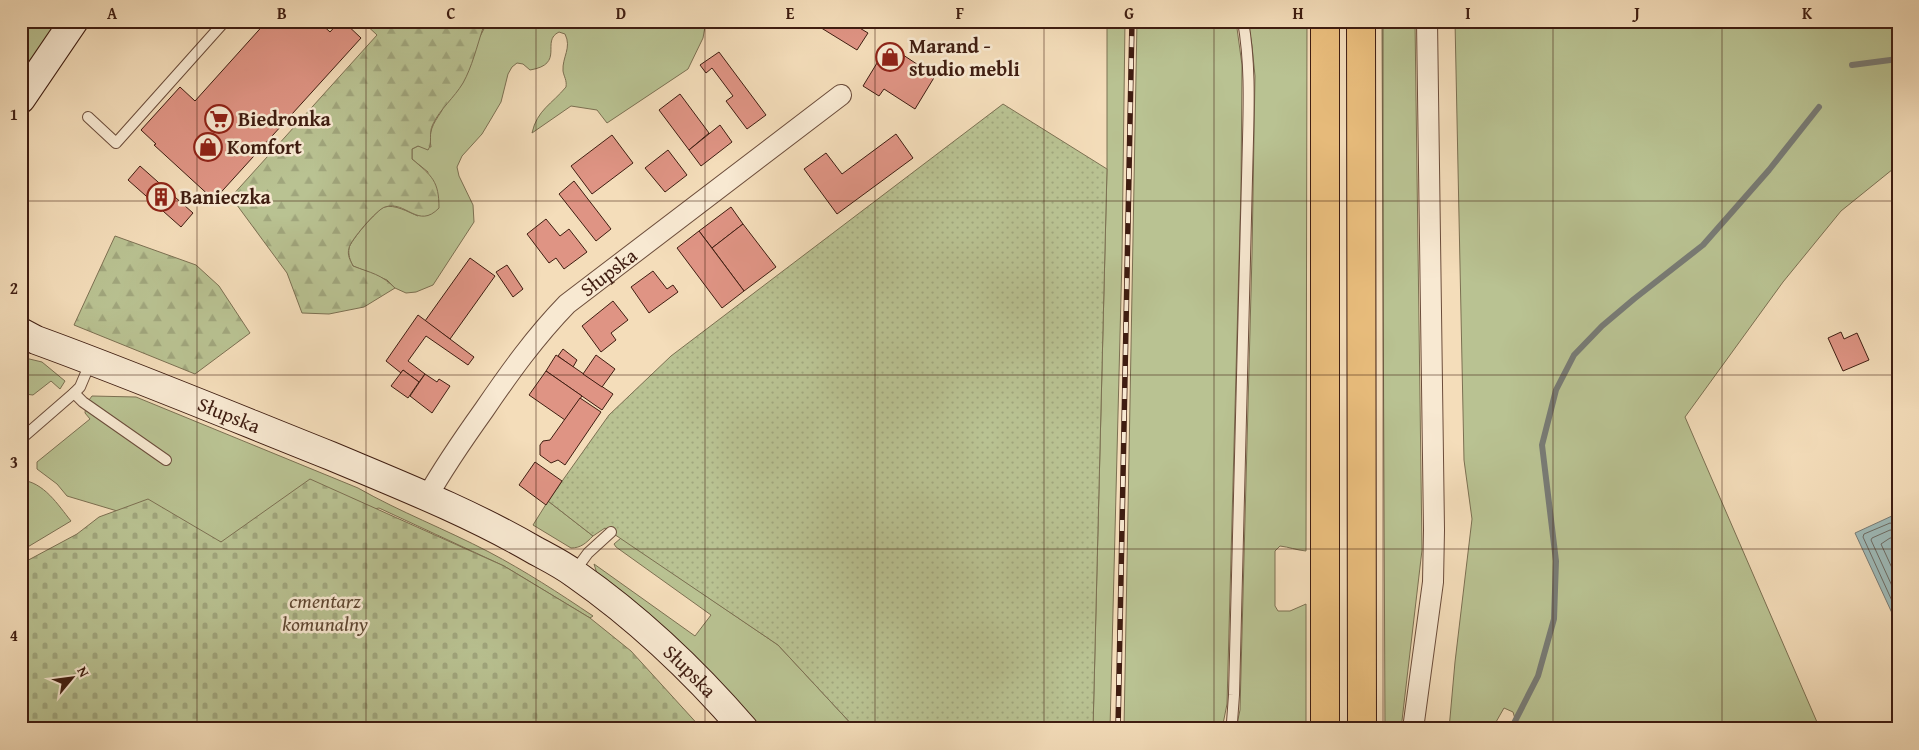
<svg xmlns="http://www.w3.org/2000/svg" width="1919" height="750" viewBox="0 0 1919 750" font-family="'Gentium Book Plus',serif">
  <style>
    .grass { fill: #b9c292; stroke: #7c7052 }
    .forest { fill: url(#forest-firs); stroke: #7c7052 }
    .cemetery { fill: url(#cemetery-stones); stroke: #7c7052 }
    .garden { fill: url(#garden-dots); stroke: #7c7052 }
    .water { fill: #9ebab8; stroke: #787b75 }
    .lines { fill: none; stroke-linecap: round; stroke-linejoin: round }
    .shore { stroke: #6e6c64; stroke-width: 1 }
    .stream { stroke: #787b75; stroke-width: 6 }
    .building { fill: #df9484; stroke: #3f1d11 }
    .lane-casing { stroke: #6c4d3b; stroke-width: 12 }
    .street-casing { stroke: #6c4d3b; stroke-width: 22 }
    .secondary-casing { stroke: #3f1d11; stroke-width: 30 }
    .highway-casing { stroke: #3f1d11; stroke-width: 30 }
    .lane { stroke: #f8e9d2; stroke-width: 10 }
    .street { stroke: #f8e9d2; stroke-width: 20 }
    .secondary { stroke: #f8e9d2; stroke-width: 28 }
    .highway { stroke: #eabe7d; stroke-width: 28 }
    .rail-casing { stroke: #3f1d11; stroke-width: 5.5 }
    .rail { stroke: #f8e9d2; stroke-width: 4; stroke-dasharray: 11; stroke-linecap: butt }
    .grid { fill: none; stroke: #3f1d11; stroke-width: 1; stroke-opacity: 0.55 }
    .labels { text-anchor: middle; stroke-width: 5; stroke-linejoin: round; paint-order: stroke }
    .poi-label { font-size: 20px; font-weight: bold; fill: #3f1d11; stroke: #f8e9d2; text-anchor: start }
    .street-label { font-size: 20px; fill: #3f1d11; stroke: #f8e9d2 }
    .park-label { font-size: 20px; font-style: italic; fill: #5e4631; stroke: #f8e9d2 }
    .neatline { fill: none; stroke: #3f1d11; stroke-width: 2 }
    .grid-label { font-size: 16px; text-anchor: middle; font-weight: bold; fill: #3f1d11 }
  </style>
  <defs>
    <pattern id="forest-firs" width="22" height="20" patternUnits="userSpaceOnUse" patternTransform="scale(1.25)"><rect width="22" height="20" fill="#b9c292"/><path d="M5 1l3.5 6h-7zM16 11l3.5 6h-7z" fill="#a0a67d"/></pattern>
    <pattern id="cemetery-stones" width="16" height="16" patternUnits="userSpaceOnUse" patternTransform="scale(1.25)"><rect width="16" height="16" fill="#b9c292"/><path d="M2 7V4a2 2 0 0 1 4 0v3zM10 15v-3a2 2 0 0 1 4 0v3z" fill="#a0a67d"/></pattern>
    <pattern id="garden-dots" width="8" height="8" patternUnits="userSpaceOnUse" patternTransform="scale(1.25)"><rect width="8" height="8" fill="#b9c292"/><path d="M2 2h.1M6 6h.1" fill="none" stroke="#a0a67d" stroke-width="1.8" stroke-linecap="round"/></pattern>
  </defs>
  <rect width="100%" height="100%" fill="#f4ddba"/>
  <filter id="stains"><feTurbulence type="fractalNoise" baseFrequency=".004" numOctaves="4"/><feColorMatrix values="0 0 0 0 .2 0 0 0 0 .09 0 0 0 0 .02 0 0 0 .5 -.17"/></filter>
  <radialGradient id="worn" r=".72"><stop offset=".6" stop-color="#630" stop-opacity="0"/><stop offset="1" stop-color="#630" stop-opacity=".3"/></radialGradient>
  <g class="grass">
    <polygon points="21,21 61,21 21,80"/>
    <path d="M488 21H706L703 38 688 69 607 123 597 110 571 106 532 133C537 110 552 104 566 87 567 80 564 77 563 71 562 57 572 48 565 34L559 32C540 41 566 64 530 70L523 64 517 63 512 67 508 74 501 102 491 119 482 134 462 156 457 167 459 176 473 205 474 222 433 285 416 292 406 293 395 288 387 280 353 266C350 260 348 255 349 248 350 241 377 210 384 207 395 204 408 212 418 216L428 172 412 159V149L418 146 431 147C428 132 433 124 441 112Z"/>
    <polygon points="1107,21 1125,21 1122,257 1110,729 1093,729 1107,169"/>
    <polygon points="1137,21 1236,21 1242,65 1241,189 1227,704 1222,729 1124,729"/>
    <path d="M1248 21H1307L1306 551C1296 550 1289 547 1280 546L1275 551V606L1278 611H1290L1306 604V729H1236L1240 710 1252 254 1255 76 1252 46Z"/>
    <polygon points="1382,21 1415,21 1422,550 1401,729 1385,729"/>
    <polygon points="1455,21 1880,21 1898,32 1898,165 1841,211 1783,282 1685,417 1820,729 1518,729 1513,712 1504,708 1492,729 1449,729 1455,662 1472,519 1464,460"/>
    <polygon points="21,357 42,362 65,381 60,389 51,381 33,395 24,394 21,390"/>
    <path d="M92 396 136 397 358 488C400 512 445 529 489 552 525 571 559 593 593 616L590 618 504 566 379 508 221 542 67 496 57 484 37 469V462L90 419 85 413 86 404Z"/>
    <path d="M21 480C44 482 58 505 71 521L21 551Z"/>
    <path d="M548 501 593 536C586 543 581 548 571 548L533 525Z"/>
    <polygon points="621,538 778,645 856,729 759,729 723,688 598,577 594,564 695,636 711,615 616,547 614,544"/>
  </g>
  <g class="forest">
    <path d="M362 21H488L483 28C477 46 472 67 463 83 454 98 440 109 433 124 428 133 433 143 428 150L418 146 412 149V159C432 176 439 181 439 208 418 230 406 200 385 207 377 209 350 241 349 248 347 255 350 260 353 266 371 273 381 274 395 288L364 307 329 314 302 313 287 273 231 197 377 35Z"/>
    <polygon points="115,236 196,265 219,286 250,333 195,374 74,325"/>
  </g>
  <polygon class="cemetery" points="310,479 504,566 590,618 631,651 702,729 21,729 21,564 77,534 99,517 148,499 221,542"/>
  <polygon class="garden" points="1003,104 1107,169 1093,729 856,729 778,645 605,528 593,536 548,501 609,415 671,356"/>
  <polygon class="water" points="1894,515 1898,524 1898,626 1855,533"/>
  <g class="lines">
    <g class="shore">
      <polyline points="1898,525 1890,523 1864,534 1863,537 1898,614"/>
      <polyline points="1898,531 1890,530 1872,538 1871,540 1898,599"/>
      <polyline points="1898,538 1890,538 1881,544 1898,581"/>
    </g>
    <g class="stream">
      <polyline points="1852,65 1898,59"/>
      <polyline points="1511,729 1538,676 1554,619 1556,561 1542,445 1556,390 1574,355 1602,326 1634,299 1703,245 1769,170 1819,107"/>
    </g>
  </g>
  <g class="building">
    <polygon points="267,21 318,21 330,32 340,21 343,21 361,38 214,200 154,145 156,144 141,130 180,87 195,101"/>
    <polygon points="810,21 848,21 868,33 857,50"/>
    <polygon points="888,45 935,76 915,109 884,89 879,96 863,86"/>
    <polygon points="719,52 766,115 747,129 726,101 733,96 712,68 706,73 700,65"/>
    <polygon points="680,94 709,133 689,150 659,110"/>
    <polygon points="720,125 732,142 701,166 689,150"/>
    <polygon points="896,134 913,158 837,214 804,169 826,153 842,174"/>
    <polygon points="612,135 633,163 592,194 571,166"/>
    <polygon points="668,150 687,175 665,192 645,168"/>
    <polygon points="140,166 193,213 181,227 128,180"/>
    <polygon points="574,181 611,229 596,241 559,194"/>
    <polygon points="731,207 743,224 712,248 699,231"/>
    <polygon points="546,219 560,236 569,229 587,252 564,269 556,258 549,263 527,234"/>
    <polygon points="743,224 776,267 744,291 712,248"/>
    <polygon points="699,231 744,291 722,308 677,248"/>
    <polygon points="470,258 495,276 450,339 425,321"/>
    <polygon points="507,265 523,289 513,297 496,272"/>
    <polygon points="653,271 667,289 673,285 678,292 649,313 631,287"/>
    <polygon points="613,301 628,320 611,333 616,340 601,352 582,326"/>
    <polygon points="418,315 474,357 468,365 426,336 408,361 425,374 419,382 403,370 401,373 386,361"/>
    <polygon points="1841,332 1844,339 1857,333 1869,360 1843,371 1828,338"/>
    <polygon points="563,349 577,360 573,367 558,356"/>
    <polygon points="556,355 613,394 602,410 546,371"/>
    <polygon points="596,355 615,369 602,387 583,374"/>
    <polygon points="403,370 419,382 408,398 391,386"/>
    <polygon points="546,371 582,396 565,420 529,395"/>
    <polygon points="425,374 437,382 439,379 450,386 432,413 410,396"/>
    <polygon points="580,398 601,412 565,465 558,460 551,463 540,455 540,445 543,441 550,440"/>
    <polygon points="535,462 562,481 546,505 519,485"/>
  </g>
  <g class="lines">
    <defs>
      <g id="lane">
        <polyline points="88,117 116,143 225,21"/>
        <polyline points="74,393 83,402 166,460"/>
        <polyline points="21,439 74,393 80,387 91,361"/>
        <polyline points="574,572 588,553 611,532"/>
        <path d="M1229 729 1232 722 1234 695 1248 139C1249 100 1250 61 1243 21"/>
      </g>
      <g id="street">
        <path id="s1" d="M427 497C444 467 464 438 484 410 510 372 535 337 567 304L841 95"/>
        <polyline points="1413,729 1433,582 1434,530 1427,21"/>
      </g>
      <g id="secondary">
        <polyline points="21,99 74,21"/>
        <path id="s2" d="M21 332 36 340C135 376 233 417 331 456 400 485 471 513 536 551 549 558 563 565 575 574 638 618 693 670 744 729"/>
      </g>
      <g id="highway">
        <polyline points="1325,21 1325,729"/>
        <polyline points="1361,21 1362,729"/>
      </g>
    </defs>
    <use href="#lane" class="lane-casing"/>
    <use href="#street" class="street-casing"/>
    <use href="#secondary" class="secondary-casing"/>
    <use href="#highway" class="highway-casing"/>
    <use href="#lane" class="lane"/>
    <use href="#street" class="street"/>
    <use href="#secondary" class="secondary"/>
    <use href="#highway" class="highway"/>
    <defs>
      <polyline id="rail" points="1118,729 1132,21"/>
    </defs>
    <use href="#rail" class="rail-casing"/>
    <use href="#rail" class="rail"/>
  </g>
  <path class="grid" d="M197 21V729M366 21V729M536 21V729M705 21V729M875 21V729M1044 21V729M1214 21V729M1383 21V729M1553 21V729M1722 21V729M21 201H1898M21 375H1898M21 549H1898"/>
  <defs>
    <symbol id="shop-ring" viewBox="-11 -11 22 22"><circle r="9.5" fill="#f8e9d2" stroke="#8f2418" stroke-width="1.5"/><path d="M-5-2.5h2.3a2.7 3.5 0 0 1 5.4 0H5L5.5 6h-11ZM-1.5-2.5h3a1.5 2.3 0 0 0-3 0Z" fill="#8f2418"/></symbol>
    <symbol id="supermarket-ring" viewBox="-11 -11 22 22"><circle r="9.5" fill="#f8e9d2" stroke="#8f2418" stroke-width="1.5"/><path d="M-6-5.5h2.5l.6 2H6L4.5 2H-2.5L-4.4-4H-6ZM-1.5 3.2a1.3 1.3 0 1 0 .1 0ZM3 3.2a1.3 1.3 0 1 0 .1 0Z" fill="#8f2418"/></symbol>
    <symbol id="building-ring" viewBox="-11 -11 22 22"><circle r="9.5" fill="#f8e9d2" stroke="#8f2418" stroke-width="1.5"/><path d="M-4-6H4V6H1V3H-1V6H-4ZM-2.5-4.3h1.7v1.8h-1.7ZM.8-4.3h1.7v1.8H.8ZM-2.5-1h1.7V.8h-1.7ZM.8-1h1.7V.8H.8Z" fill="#8f2418"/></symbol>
  </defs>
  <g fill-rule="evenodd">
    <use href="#shop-ring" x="874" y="41" width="32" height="32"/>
    <use href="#supermarket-ring" x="203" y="103" width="32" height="32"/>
    <use href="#shop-ring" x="192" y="131" width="32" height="32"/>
    <use href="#building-ring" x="145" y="181" width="32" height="32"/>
  </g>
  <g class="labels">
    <g class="poi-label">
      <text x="909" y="53">Marand -<tspan x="909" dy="23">studio mebli</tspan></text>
      <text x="238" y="126">Biedronka</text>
      <text x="227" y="154">Komfort</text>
      <text x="180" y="204">Banieczka</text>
    </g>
    <g class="street-label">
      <text dy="7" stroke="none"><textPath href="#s1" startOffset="291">Słupska</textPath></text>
      <text dy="7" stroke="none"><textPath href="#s2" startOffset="224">Słupska</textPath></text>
      <text dy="7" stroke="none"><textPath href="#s2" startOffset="756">Słupska</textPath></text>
    </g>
    <g class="park-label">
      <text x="325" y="608">cmentarz<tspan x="325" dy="23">komunalny</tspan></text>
    </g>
  </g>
  <rect width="1919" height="750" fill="none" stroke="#f4ddba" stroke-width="55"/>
  <g transform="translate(72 678) rotate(61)" stroke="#f8e9d2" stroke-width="4" paint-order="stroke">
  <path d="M0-4L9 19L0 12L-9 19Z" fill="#3f1d11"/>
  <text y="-8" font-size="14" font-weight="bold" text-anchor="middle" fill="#3f1d11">N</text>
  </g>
  <rect x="28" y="28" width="1864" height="694" class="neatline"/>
  <g class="grid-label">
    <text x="112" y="19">A</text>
    <text x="282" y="19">B</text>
    <text x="451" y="19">C</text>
    <text x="621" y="19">D</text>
    <text x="790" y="19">E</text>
    <text x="960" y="19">F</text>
    <text x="1129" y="19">G</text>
    <text x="1298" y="19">H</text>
    <text x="1468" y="19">I</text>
    <text x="1637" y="19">J</text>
    <text x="1807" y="19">K</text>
    <text x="14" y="120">1</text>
    <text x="14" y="294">2</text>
    <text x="14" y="468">3</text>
    <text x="14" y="641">4</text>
  </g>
  <rect width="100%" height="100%" filter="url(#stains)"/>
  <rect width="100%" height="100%" fill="url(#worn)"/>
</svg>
